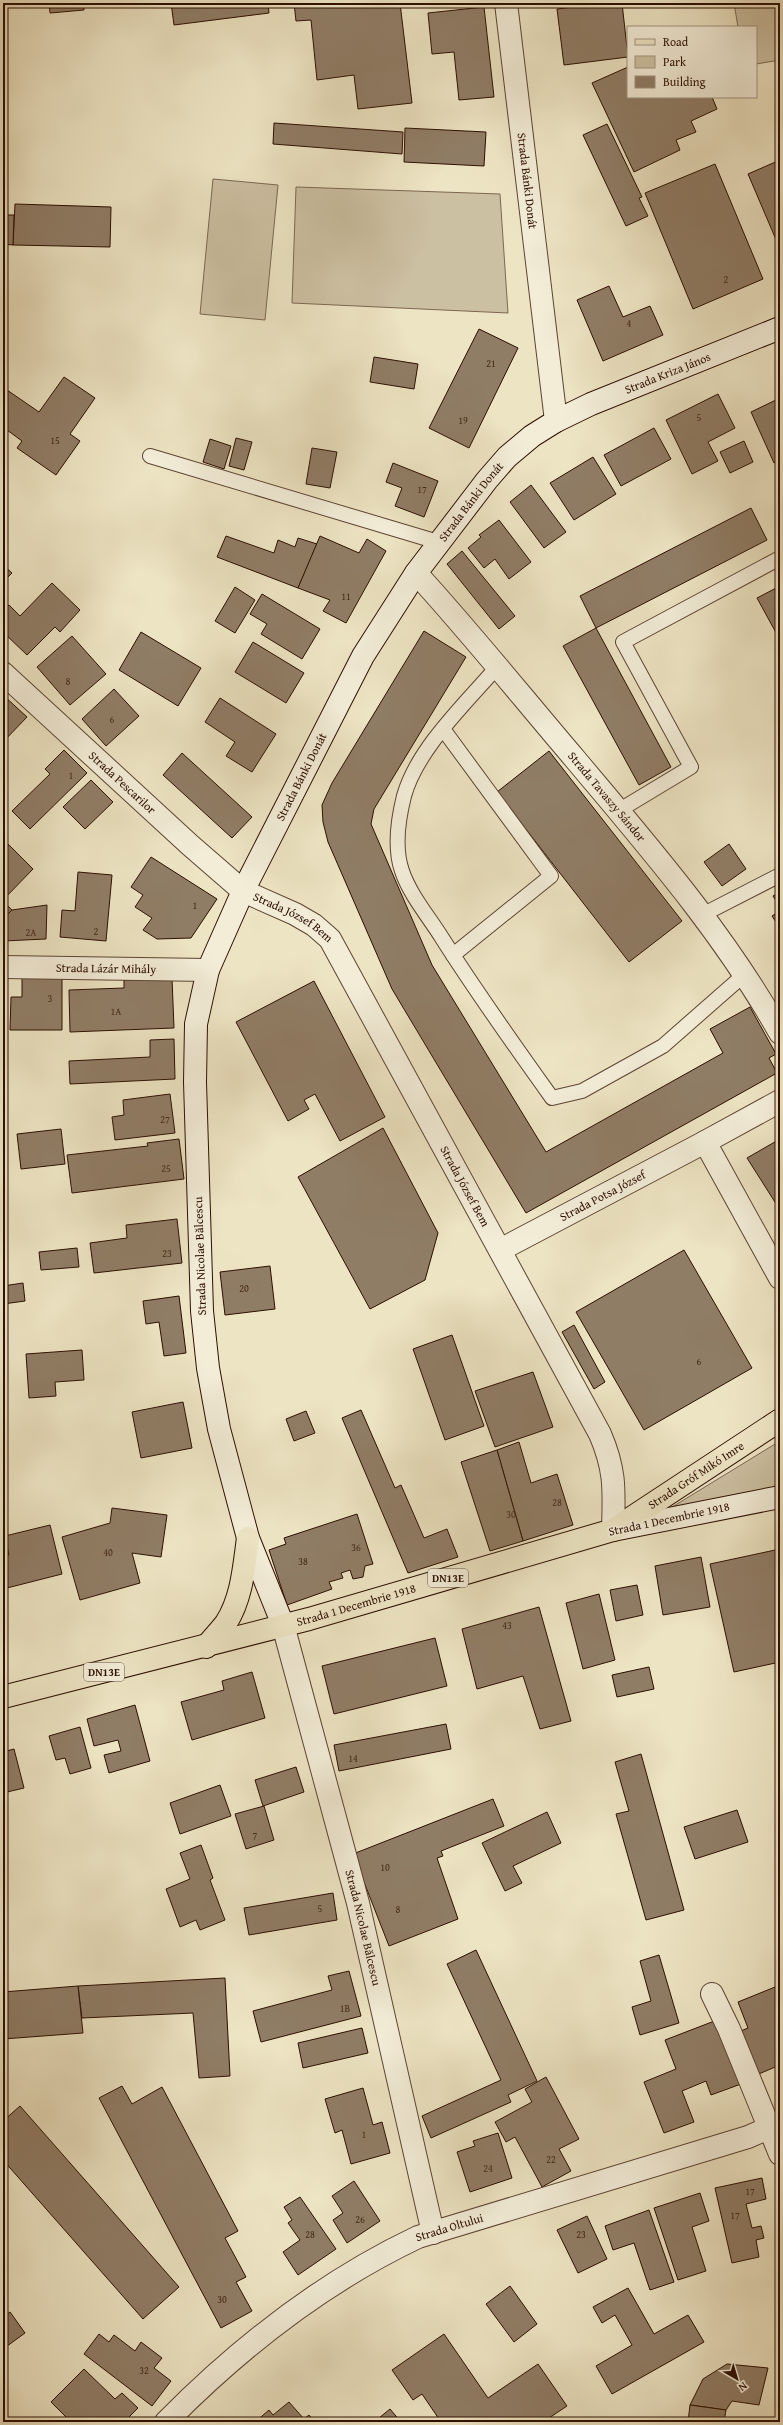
<svg xmlns="http://www.w3.org/2000/svg" width="783" height="2425" viewBox="0 0 783 2425" font-family="'Gentium Book Plus',serif">
  <style>
    .green { fill: #ccc0a2; stroke: #7c6752 }
    .building { fill: #907d66; stroke: #2c0e01 }
    .lines { fill: none; stroke-linecap: round; stroke-linejoin: round }
    .lane-casing { stroke: #5c4432; stroke-width: 16 }
    .street-casing { stroke: #5c4432; stroke-width: 24 }
    .secondary-casing { stroke: #2c0e01; stroke-width: 24 }
    .primary-casing { stroke: #2c0e01; stroke-width: 24 }
    .lane { stroke: #f3edd8; stroke-width: 14 }
    .street { stroke: #f3edd8; stroke-width: 22 }
    .secondary { stroke: #f3edd8; stroke-width: 22 }
    .primary { stroke: #ede4c3; stroke-width: 22 }
    .labels { text-anchor: middle; stroke-width: 3.5; stroke-linejoin: round; paint-order: stroke }
    .number-label { font-size: 10px; fill: #452a1a }
    .shield { fill: #f3edd8; stroke: #685142; stroke-width: 1 }
    .shield-label { font-size: 11px; font-weight: bold; fill: #2c0e01 }
    .street-label { font-size: 12px; fill: #2c0e01; stroke: #f3edd8 }
  </style>
  <rect width="100%" height="100%" fill="#ede4c3"/>
  <filter id="stains"><feTurbulence type="fractalNoise" baseFrequency=".005" numOctaves="4"/><feColorMatrix values="0 0 0 0 .2 0 0 0 0 .09 0 0 0 0 .02 0 0 0 .5 -.17"/></filter>
  <radialGradient id="worn" r=".72"><stop offset=".6" stop-color="#630" stop-opacity="0"/><stop offset="1" stop-color="#630" stop-opacity=".3"/></radialGradient>
  <g class="green">
    <polygon points="734,3 780,3 780,60 756,64 756,27 738,27"/>
    <polygon points="213,179 278,185 265,320 200,314"/>
    <polygon points="296,187 500,194 508,313 292,303"/>
    <polygon points="780,1441 780,1489 664,1512"/>
  </g>
  <g class="building">
    <polygon points="3,3 32,3 32,4 3,7"/>
    <polygon points="49,3 84,3 84,10 50,13"/>
    <polygon points="171,3 268,3 269,13 174,25"/>
    <polygon points="294,3 400,3 412,103 358,109 354,75 317,80 311,20 296,21"/>
    <polygon points="605,3 622,3 628,57 564,65 557,9"/>
    <polygon points="484,7 494,97 459,100 454,52 432,54 428,13"/>
    <polygon points="628,67 628,97 712,97 717,109 691,121 696,132 676,140 680,150 634,172 592,83"/>
    <polygon points="274,123 403,132 402,154 273,144"/>
    <polygon points="607,124 642,197 639,198 648,216 626,226 583,135"/>
    <polygon points="405,128 486,132 484,166 404,162"/>
    <polygon points="780,160 780,249 748,174"/>
    <polygon points="715,164 763,279 693,309 645,193"/>
    <polygon points="15,204 111,207 110,247 13,245"/>
    <polygon points="3,215 14,215 13,245 3,244"/>
    <polygon points="609,286 623,317 650,306 663,335 603,361 577,300"/>
    <polygon points="479,329 518,348 469,448 429,428"/>
    <polygon points="374,357 418,364 414,389 370,382"/>
    <polygon points="64,377 95,398 70,434 80,441 56,475 17,448 22,441 3,427 3,396 7,390 39,412"/>
    <polygon points="718,394 735,428 708,442 718,461 692,474 666,420"/>
    <polygon points="780,398 780,460 774,463 751,412"/>
    <polygon points="654,428 671,459 621,486 604,455"/>
    <polygon points="236,438 252,442 244,470 229,466"/>
    <polygon points="210,439 231,446 224,469 203,462"/>
    <polygon points="744,441 753,462 730,473 720,452"/>
    <polygon points="312,448 337,452 330,488 306,484"/>
    <polygon points="593,457 616,494 574,520 550,483"/>
    <polygon points="393,463 438,481 424,517 395,506 402,488 386,482"/>
    <polygon points="531,485 566,532 544,548 510,502"/>
    <polygon points="751,508 767,540 596,628 580,596"/>
    <polygon points="499,520 531,562 509,579 495,559 484,568 468,548 481,537 479,535"/>
    <polygon points="226,536 274,553 278,540 295,547 298,538 317,544 298,588 217,557"/>
    <polygon points="320,536 359,553 367,539 386,551 346,623 323,611 330,600 298,588"/>
    <polygon points="462,551 515,616 499,629 447,564"/>
    <polygon points="3,565 12,573 3,582"/>
    <polygon points="52,583 80,610 60,632 55,627 27,655 3,632 3,611 9,605 20,616"/>
    <polygon points="780,586 780,640 757,598"/>
    <polygon points="235,587 255,600 235,633 215,621"/>
    <polygon points="262,594 320,629 302,659 261,634 267,624 250,614"/>
    <polygon points="596,628 671,767 639,785 563,646"/>
    <polygon points="424,631 466,657 374,809 371,824 432,965 546,1152 723,1053 710,1029 750,1007 776,1054 769,1058 777,1073 526,1213 392,989 328,842 323,822 322,805 332,783"/>
    <polygon points="141,632 201,668 178,706 119,670"/>
    <polygon points="72,636 106,674 70,705 37,667"/>
    <polygon points="253,642 304,673 286,703 235,672"/>
    <polygon points="114,689 139,716 106,746 82,719"/>
    <polygon points="3,695 27,717 3,742"/>
    <polygon points="220,698 276,734 252,772 226,756 235,742 205,722"/>
    <polygon points="3,747 8,752 3,757"/>
    <polygon points="64,750 87,773 30,829 12,811 50,774 45,769"/>
    <polygon points="549,751 682,921 629,962 497,792"/>
    <polygon points="182,753 252,817 232,838 163,775"/>
    <polygon points="91,780 113,802 85,829 63,807"/>
    <polygon points="3,839 33,869 3,900"/>
    <polygon points="729,844 746,869 722,886 704,862"/>
    <polygon points="151,857 217,899 191,938 157,939 143,930 152,918 135,907 143,895 131,887"/>
    <polygon points="78,872 112,875 106,941 60,937 62,910 75,911"/>
    <polygon points="780,892 780,907 773,896"/>
    <polygon points="3,901 12,910 3,919"/>
    <polygon points="47,905 46,939 3,941 3,919 12,910"/>
    <polygon points="780,911 780,928 772,916"/>
    <polygon points="22,978 62,978 62,1030 10,1030 11,997 22,997"/>
    <polygon points="172,978 174,1028 70,1032 69,990 124,988 124,980"/>
    <polygon points="314,981 385,1117 340,1141 315,1094 304,1100 309,1109 288,1121 236,1022"/>
    <polygon points="174,1039 175,1079 70,1084 69,1061 150,1057 150,1040"/>
    <polygon points="170,1094 175,1133 115,1140 112,1117 124,1115 123,1100"/>
    <polygon points="383,1128 438,1233 425,1280 370,1309 298,1177"/>
    <polygon points="61,1129 65,1164 21,1169 17,1134"/>
    <polygon points="179,1139 184,1179 72,1193 67,1155 148,1146 147,1143"/>
    <polygon points="780,1139 780,1210 747,1158"/>
    <polygon points="177,1219 182,1263 94,1273 90,1243 127,1238 126,1225"/>
    <polygon points="77,1248 79,1267 41,1270 39,1252"/>
    <polygon points="684,1250 752,1368 644,1430 576,1312"/>
    <polygon points="270,1266 275,1309 225,1315 220,1272"/>
    <polygon points="23,1283 25,1301 3,1304 3,1286"/>
    <polygon points="179,1296 186,1353 164,1356 159,1322 146,1324 143,1301"/>
    <polygon points="574,1325 605,1382 594,1389 562,1332"/>
    <polygon points="452,1335 484,1426 445,1440 413,1349"/>
    <polygon points="82,1350 84,1380 55,1382 56,1396 29,1398 26,1354"/>
    <polygon points="533,1372 553,1427 495,1447 475,1391"/>
    <polygon points="183,1402 192,1448 141,1458 132,1412"/>
    <polygon points="361,1410 395,1488 401,1485 424,1538 447,1529 458,1557 408,1573 342,1418"/>
    <polygon points="306,1411 315,1433 294,1441 286,1419"/>
    <polygon points="519,1442 531,1483 557,1474 573,1525 523,1541 497,1450"/>
    <polygon points="497,1450 523,1541 490,1551 461,1462"/>
    <polygon points="112,1508 167,1515 161,1557 132,1553 140,1583 80,1600 62,1537 110,1523"/>
    <polygon points="357,1514 373,1564 365,1566 363,1577 353,1579 350,1570 341,1573 343,1578 329,1582 332,1589 287,1605 269,1550 286,1544 284,1538"/>
    <polygon points="50,1525 62,1574 3,1589 3,1557 9,1555 5,1536"/>
    <polygon points="780,1549 780,1662 734,1672 710,1564"/>
    <polygon points="701,1557 710,1607 663,1615 655,1566"/>
    <polygon points="637,1585 643,1615 616,1621 610,1590"/>
    <polygon points="599,1594 615,1660 583,1669 566,1603"/>
    <polygon points="539,1607 571,1721 540,1729 523,1676 477,1689 462,1629"/>
    <polygon points="435,1638 447,1686 334,1714 322,1666"/>
    <polygon points="649,1667 654,1689 617,1697 612,1675"/>
    <polygon points="252,1672 265,1718 192,1740 181,1702 224,1690 222,1681"/>
    <polygon points="135,1705 150,1761 109,1773 104,1755 121,1751 118,1740 94,1746 87,1719"/>
    <polygon points="446,1724 451,1749 339,1771 334,1745"/>
    <polygon points="80,1727 91,1768 70,1774 65,1758 56,1760 49,1736"/>
    <polygon points="14,1749 24,1788 3,1793 3,1752"/>
    <polygon points="641,1754 684,1910 646,1920 616,1814 629,1811 615,1762"/>
    <polygon points="296,1767 304,1792 263,1806 255,1780"/>
    <polygon points="220,1785 231,1816 180,1834 170,1803"/>
    <polygon points="493,1799 504,1826 441,1851 443,1856 437,1858 458,1919 389,1946 353,1854"/>
    <polygon points="264,1806 274,1840 246,1849 235,1814"/>
    <polygon points="737,1810 748,1842 695,1859 684,1827"/>
    <polygon points="547,1812 561,1843 513,1866 522,1883 505,1891 482,1843"/>
    <polygon points="201,1845 213,1878 210,1880 225,1920 200,1930 196,1920 180,1927 166,1889 190,1879 180,1853"/>
    <polygon points="333,1893 337,1920 249,1935 244,1908"/>
    <polygon points="476,1950 537,2081 508,2095 511,2102 431,2138 422,2116 501,2080 447,1964"/>
    <polygon points="659,1955 679,2023 640,2035 632,2007 651,2001 640,1961"/>
    <polygon points="349,1971 361,2016 261,2042 253,2011 332,1990 328,1976"/>
    <polygon points="225,1978 230,2076 199,2078 193,2013 82,2018 78,1986"/>
    <polygon points="780,1985 780,2065 754,2076 736,2033 748,2028 738,2002"/>
    <polygon points="78,1986 83,2033 3,2039 3,1992"/>
    <polygon points="717,2020 741,2084 711,2095 706,2081 682,2091 694,2122 664,2133 644,2082 676,2069 665,2040"/>
    <polygon points="362,2028 368,2053 303,2068 298,2043"/>
    <polygon points="546,2077 579,2139 559,2149 571,2171 542,2187 515,2137 506,2142 495,2122 532,2102 525,2089"/>
    <polygon points="122,2086 132,2104 162,2087 238,2231 225,2238 246,2277 236,2282 252,2311 221,2328 99,2098"/>
    <polygon points="363,2088 373,2125 382,2122 390,2153 351,2164 342,2130 335,2133 325,2099"/>
    <polygon points="20,2106 179,2287 143,2319 3,2160 3,2121"/>
    <polygon points="498,2133 512,2178 470,2192 457,2152 475,2146 473,2141"/>
    <polygon points="762,2178 766,2199 746,2204 752,2228 761,2226 764,2238 756,2240 759,2257 732,2263 715,2188"/>
    <polygon points="354,2181 380,2221 347,2243 333,2220 343,2213 332,2196"/>
    <polygon points="700,2193 709,2221 692,2227 706,2271 678,2280 654,2208"/>
    <polygon points="300,2197 336,2249 298,2275 283,2252 300,2240 288,2223 292,2220 284,2207"/>
    <polygon points="649,2210 674,2282 650,2290 634,2243 613,2250 605,2226"/>
    <polygon points="587,2216 607,2259 578,2273 557,2230"/>
    <polygon points="510,2286 537,2324 514,2342 486,2304"/>
    <polygon points="628,2288 654,2334 688,2315 704,2342 612,2394 596,2366 632,2345 615,2315 602,2323 593,2307"/>
    <polygon points="10,2312 25,2333 3,2349 3,2317"/>
    <polygon points="99,2334 109,2342 114,2335 135,2351 141,2342 162,2358 154,2368 171,2381 152,2406 84,2354"/>
    <polygon points="444,2334 488,2398 538,2364 567,2406 543,2422 441,2422 422,2394 413,2400 392,2370"/>
    <polygon points="727,2364 768,2368 759,2405 732,2401 726,2410 690,2405 703,2379"/>
    <polygon points="84,2369 115,2399 122,2393 138,2408 124,2422 71,2422 51,2402"/>
    <polygon points="289,2402 304,2419 309,2415 315,2422 255,2422 269,2410 273,2415"/>
    <polygon points="690,2405 726,2410 724,2422 688,2422"/>
    <polygon points="390,2409 401,2422 374,2422"/>
  </g>
  <g class="lines">
    <defs>
      <g id="lane">
        <polyline points="150,456 438,542"/>
        <path d="M497 667C465 704 417 749 404 796 398 820 394 848 402 871 410 895 429 917 442 938 477 993 514 1045 552 1098L582 1091 663 1046 745 974"/>
        <polyline points="443,729 551,876 453,955"/>
        <polyline points="618,811 691,767 623,642 780,558"/>
        <polyline points="702,915 780,875"/>
      </g>
      <g id="street">
        <path id="s1" d="M506 3 556 421"/>
        <path id="s2" d="M416 573C471 633 522 697 575 759 648 846 724 933 780 1033"/>
        <path id="s3" d="M3 673 190 845 243 891 295 914 314 925 330 939 600 1434C616 1471 614 1491 613 1530"/>
        <path id="s4" d="M3 967 208 970"/>
        <polyline points="705,1142 780,1101"/>
        <path id="s5" d="M500 1250 705 1142 780 1278"/>
        <path id="s6" d="M283 1625 358 1903 433 2233"/>
        <polyline points="712,1994 729,2029 780,2154"/>
        <path id="s7" d="M166 2422C239 2348 323 2282 418 2237L748 2137 780 2123"/>
      </g>
      <g id="secondary">
        <polyline points="613,1530 780,1497"/>
        <path id="s8" d="M283 1625 248 1538 219 1429 208 1368 202 1311 195 1082 196 1024 208 970 243 891 363 656 416 573 487 480 507 457 532 436 556 421 591 404 780 328"/>
      </g>
      <g id="primary">
        <path d="M206 1647C212 1639 220 1631 226 1623 242 1598 244 1567 248 1538"/>
        <path id="s9" d="M3 1697 309 1619 613 1530 780 1420"/>
      </g>
    </defs>
    <use href="#lane" class="lane-casing"/>
    <use href="#street" class="street-casing"/>
    <use href="#secondary" class="secondary-casing"/>
    <use href="#primary" class="primary-casing"/>
    <use href="#lane" class="lane"/>
    <use href="#street" class="street"/>
    <use href="#secondary" class="secondary"/>
    <use href="#primary" class="primary"/>
  </g>
  <g class="labels">
    <g class="number-label">
      <text x="726" y="283">2</text>
      <text x="629" y="327">4</text>
      <text x="491" y="367">21</text>
      <text x="699" y="421">5</text>
      <text x="463" y="424">19</text>
      <text x="55" y="444">15</text>
      <text x="422" y="493">17</text>
      <text x="346" y="600">11</text>
      <text x="68" y="685">8</text>
      <text x="112" y="723">6</text>
      <text x="71" y="779">1</text>
      <text x="195" y="909">1</text>
      <text x="96" y="935">2</text>
      <text x="31" y="936">2A</text>
      <text x="50" y="1002">3</text>
      <text x="116" y="1015">1A</text>
      <text x="165" y="1123">27</text>
      <text x="166" y="1172">25</text>
      <text x="167" y="1257">23</text>
      <text x="244" y="1292">20</text>
      <text x="699" y="1365">6</text>
      <text x="557" y="1506">28</text>
      <text x="511" y="1518">30</text>
      <text x="356" y="1551">36</text>
      <text x="108" y="1556">40</text>
      <text x="303" y="1565">38</text>
      <text x="507" y="1629">43</text>
      <text x="353" y="1762">14</text>
      <text x="255" y="1839">7</text>
      <text x="385" y="1871">10</text>
      <text x="320" y="1912">5</text>
      <text x="398" y="1913">8</text>
      <text x="345" y="2012">1B</text>
      <text x="364" y="2138">1</text>
      <text x="551" y="2163">22</text>
      <text x="488" y="2172">24</text>
      <text x="750" y="2195">17</text>
      <text x="735" y="2219">17</text>
      <text x="360" y="2223">26</text>
      <text x="310" y="2238">28</text>
      <text x="581" y="2238">23</text>
      <text x="222" y="2303">30</text>
      <text x="144" y="2374">32</text>
    </g>
    <g class="shield">
      <rect x="428" y="1569" width="40" height="18" rx="3"/>
      <rect x="84" y="1663" width="40" height="18" rx="3"/>
    </g>
    <g class="shield-label">
      <text x="448" y="1582">DN13E</text>
      <text x="104" y="1676">DN13E</text>
    </g>
    <g class="street-label">
      <text dy="4" stroke="none"><textPath href="#s1" startOffset="179">Strada Bánki Donát</textPath></text>
      <text dy="4" stroke="none"><textPath href="#s8" startOffset="1447">Strada Kriza János</textPath></text>
      <text dy="4" stroke="none"><textPath href="#s8" startOffset="1207">Strada Bánki Donát</textPath></text>
      <text dy="4" stroke="none"><textPath href="#s8" startOffset="883">Strada Bánki Donát</textPath></text>
      <text dy="4" stroke="none"><textPath href="#s3" startOffset="162">Strada Pescarilor</textPath></text>
      <text dy="4" stroke="none"><textPath href="#s2" startOffset="294">Strada Tavaszy Sándor</textPath></text>
      <text dy="4" stroke="none"><textPath href="#s3" startOffset="381">Strada József Bem</textPath></text>
      <text dy="4" stroke="none"><textPath href="#s4" startOffset="103">Strada Lázár Mihály</textPath></text>
      <text dy="4" stroke="none"><textPath href="#s3" startOffset="706">Strada József Bem</textPath></text>
      <text dy="4" stroke="none"><textPath href="#s5" startOffset="116">Strada Potsa József</textPath></text>
      <text transform="translate(200 1256) rotate(-92)" y="4">Strada Nicolae Bălcescu</text>
      <text dy="4" stroke="none"><textPath href="#s9" startOffset="732">Strada Gróf Mikó Imre</textPath></text>
      <text transform="translate(669 1519) rotate(-12)" y="4">Strada 1 Decembrie 1918</text>
      <text dy="4" stroke="none"><textPath href="#s9" startOffset="365">Strada 1 Decembrie 1918</textPath></text>
      <text dy="4" stroke="none"><textPath href="#s6" startOffset="313">Strada Nicolae Bălcescu</textPath></text>
      <text dy="4" stroke="none"><textPath href="#s7" startOffset="347">Strada Oltului</textPath></text>
    </g>
  </g>
  <rect width="783" height="2425" fill="none" stroke="#ede4c3" stroke-width="16"/>
  <rect x="4" y="4" width="775" height="2417" fill="none" stroke="#2c0e01" stroke-width="2"/>
  <rect x="8" y="8" width="767" height="2409" fill="none" stroke="#2c0e01"/>
  <rect x="627" y="26" width="130" height="72" fill="#f3edd8" stroke="#a39482"/>
  <rect x="635" y="39" width="20" height="6" fill="#ede4c3" stroke="#a39482"/>
  <text x="663" y="46" font-size="12" fill="#2c0e01">Road</text>
  <rect x="635" y="56" width="20" height="12" fill="#ccc0a2" stroke="#a39482"/>
  <text x="663" y="66" font-size="12" fill="#2c0e01">Park</text>
  <rect x="635" y="76" width="20" height="12" fill="#907d66" stroke="#a39482"/>
  <text x="663" y="86" font-size="12" fill="#2c0e01">Building</text>
  <g transform="translate(737 2379) rotate(142)" stroke="#f3edd8" stroke-width="3" paint-order="stroke">
  <path d="M0-3L7 15L0 10L-7 15Z" fill="#2c0e01"/>
  <text y="-6" font-size="11" font-weight="bold" text-anchor="middle" fill="#2c0e01">N</text>
  </g>
  <rect width="100%" height="100%" filter="url(#stains)"/>
  <rect width="100%" height="100%" fill="url(#worn)"/>
</svg>
